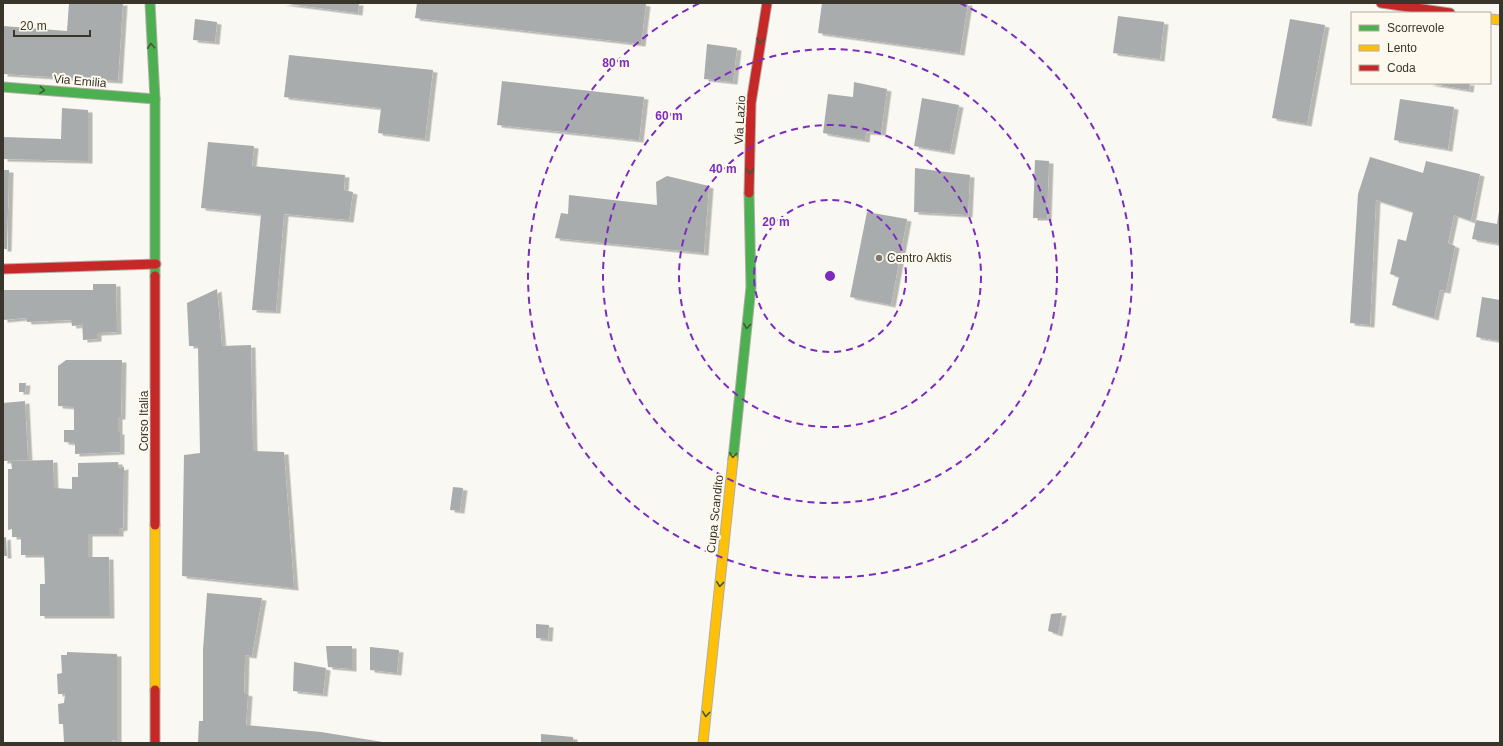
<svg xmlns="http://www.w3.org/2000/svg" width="1503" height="746" viewBox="0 0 1503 746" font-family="Helvetica,sans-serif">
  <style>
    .building { fill: #a8acac; filter: url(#shadow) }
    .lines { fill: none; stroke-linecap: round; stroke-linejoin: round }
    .fast-casing { stroke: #b0ada6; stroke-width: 11 }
    .slow-casing { stroke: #b0ada6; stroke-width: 11 }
    .jam-casing { stroke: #b0ada6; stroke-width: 11 }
    .fast { stroke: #4caf50; stroke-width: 9 }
    .slow { stroke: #ffc107; stroke-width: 9 }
    .jam { stroke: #c62828; stroke-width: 9 }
    .oneway { stroke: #3f5a36 }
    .ring { fill: none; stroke: #7b2cbf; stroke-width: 2; stroke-dasharray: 7 5 }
    .poi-dot { fill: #7d7971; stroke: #fef9ee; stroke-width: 1.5 }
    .labels { text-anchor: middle; stroke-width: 4; stroke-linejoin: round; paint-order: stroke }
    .street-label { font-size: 12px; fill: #3a352b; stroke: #fef9ee }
    .poi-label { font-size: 12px; fill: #3a352b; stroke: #fef9ee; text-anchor: start }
    .centre { fill: #7b2cbf; stroke: #fef9ee; stroke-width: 2 }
    .ring-label { font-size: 12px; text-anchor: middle; font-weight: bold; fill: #7b2cbf; stroke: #fef9ee; stroke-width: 4; stroke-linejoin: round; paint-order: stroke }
  </style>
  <defs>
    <filter id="shadow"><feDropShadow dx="4.5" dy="2.5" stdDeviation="0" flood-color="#0004"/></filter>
  </defs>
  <rect width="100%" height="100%" fill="#faf8f2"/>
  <g class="building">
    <polygon points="69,3 123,3 118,81 3,74 3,26 67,31"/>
    <polygon points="280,3 359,3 358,13"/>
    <polygon points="417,3 640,3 646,4 641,44 415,18"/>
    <polygon points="822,3 968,3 960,53 818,33"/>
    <polygon points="1118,16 1164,22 1160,59 1113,53"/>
    <polygon points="195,19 217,22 215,42 193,40"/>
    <polygon points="1290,19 1325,25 1307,124 1272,118"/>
    <polygon points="707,44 737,48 733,82 704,79"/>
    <polygon points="289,55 433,70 425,139 378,133 381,108 284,97"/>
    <polygon points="502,81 644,97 639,140 497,125"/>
    <polygon points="854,82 887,89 881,133 866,132 865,140 823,133 828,94 853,97"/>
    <polygon points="1427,83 1470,83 1469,90"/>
    <polygon points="922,98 959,105 950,152 914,146"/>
    <polygon points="1400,99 1454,107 1448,149 1394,140"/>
    <polygon points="62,108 88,110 88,161 3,159 3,137 61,139"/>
    <polygon points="208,142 254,146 252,166 345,175 344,190 353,192 349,220 284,214 276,311 252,310 261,214 201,208"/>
    <polygon points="1370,157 1423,173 1426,161 1480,174 1471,221 1454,215 1448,243 1455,246 1446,291 1440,290 1434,318 1392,305 1399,277 1390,274 1398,239 1406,241 1413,212 1376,200 1370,325 1350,323 1358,194"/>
    <polygon points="1035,160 1049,161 1047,218 1033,218"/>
    <polygon points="915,168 970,175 968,215 914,212"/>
    <polygon points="3,170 9,170 7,249 3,249"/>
    <polygon points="667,176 709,186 704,253 555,238 561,213 568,214 569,195 657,205 656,182"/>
    <polygon points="1499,211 1500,244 1472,239 1476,220 1497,224"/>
    <polygon points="867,212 907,219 891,305 850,297"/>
    <polygon points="93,284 116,284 117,332 97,333 97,339 83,340 82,319 82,325 72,326 71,320 27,322 26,318 3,320 3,290 93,290"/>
    <polygon points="217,289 222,346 251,345 253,451 284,452 294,588 182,576 184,455 200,453 198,346 189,346 187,303"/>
    <polygon points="1482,297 1500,300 1500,341 1476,337"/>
    <polygon points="66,360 122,360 121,417 118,417 118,432 120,432 120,452 75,454 75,443 64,442 64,430 74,430 74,407 58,406 58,366"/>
    <polygon points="19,383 26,383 25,392 19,392"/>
    <polygon points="25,401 28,460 3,461 3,403"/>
    <polygon points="53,460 54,488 72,489 72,477 78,477 78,463 118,462 119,468 124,467 123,528 119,529 119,534 88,534 88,557 109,557 110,616 40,616 40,584 45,584 44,555 21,555 21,537 12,537 12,529 8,530 8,469 12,469 11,461"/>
    <polygon points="453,487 463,488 460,511 450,510"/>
    <polygon points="6,537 7,556 3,556 3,538"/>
    <polygon points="207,593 262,598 252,656 245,655 244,693 248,694 246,725 321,732 389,743 198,743 199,721 203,721 203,650"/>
    <polygon points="1062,613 1058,634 1048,631 1051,614"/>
    <polygon points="536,624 549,625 548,639 536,638"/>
    <polygon points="326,646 352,646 352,669 328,667"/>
    <polygon points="370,647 399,650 397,673 370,670"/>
    <polygon points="67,652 117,654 117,741 112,740 112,743 64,743 63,724 59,724 58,704 64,703 65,694 58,694 57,674 62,673 61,655 67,655"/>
    <polygon points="294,662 326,668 323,694 293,691"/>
    <polygon points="541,734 573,737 573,743 541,743"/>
  </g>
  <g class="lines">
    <defs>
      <g id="fast">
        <polyline points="150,3 155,99 155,276"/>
        <polyline points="3,87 155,99"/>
        <polyline points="733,459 751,287 749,193"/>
      </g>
      <g id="slow">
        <polyline points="1490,19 1500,20"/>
        <polyline points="155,525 155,690"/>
        <polyline points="703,743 733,459"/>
      </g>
      <g id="jam">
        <polyline points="1381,3 1450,13"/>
        <polyline points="749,193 751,103 767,3"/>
        <polyline points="3,269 156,264"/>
        <polyline points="155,276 155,525"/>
        <polyline points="155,690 155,743"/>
      </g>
    </defs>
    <use href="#fast" class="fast-casing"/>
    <use href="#slow" class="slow-casing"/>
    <use href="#jam" class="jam-casing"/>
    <use href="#fast" class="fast"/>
    <use href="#slow" class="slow"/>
    <use href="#jam" class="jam"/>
  </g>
  <defs><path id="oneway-chevron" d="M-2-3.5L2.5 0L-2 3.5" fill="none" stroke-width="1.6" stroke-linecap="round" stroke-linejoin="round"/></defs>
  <g class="oneway">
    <use href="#oneway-chevron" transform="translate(760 41) rotate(99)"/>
    <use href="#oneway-chevron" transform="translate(151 46) rotate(-94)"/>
    <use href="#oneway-chevron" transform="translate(42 90) rotate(5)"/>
    <use href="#oneway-chevron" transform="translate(750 171) rotate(91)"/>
    <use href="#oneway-chevron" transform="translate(747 326) rotate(96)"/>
    <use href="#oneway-chevron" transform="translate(733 455) rotate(96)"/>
    <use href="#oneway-chevron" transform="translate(720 584) rotate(96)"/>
    <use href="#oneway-chevron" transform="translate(706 714) rotate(96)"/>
  </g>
  <g class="ring">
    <circle cx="830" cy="276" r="76"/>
    <circle cx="830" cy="276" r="151"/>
    <circle cx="830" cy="276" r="227"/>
    <path d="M960 3A302 302 0 1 1 700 3"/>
  </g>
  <circle class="poi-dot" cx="879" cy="258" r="4"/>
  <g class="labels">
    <g class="street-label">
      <text transform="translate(80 81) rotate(5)" y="4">Via Emilia</text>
      <text transform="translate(740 120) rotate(-87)" y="4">Via Lazio</text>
      <text transform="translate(144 421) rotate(-90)" y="4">Corso Italia</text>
      <text transform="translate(715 514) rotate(-84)" y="4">Cupa Scandito</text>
    </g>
    <g class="poi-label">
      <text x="887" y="262">Centro Aktis</text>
    </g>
  </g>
  <circle cx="830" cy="276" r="6" class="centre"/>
  <g class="ring-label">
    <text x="616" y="67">80 m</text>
    <text x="669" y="120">60 m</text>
    <text x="723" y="173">40 m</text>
    <text x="776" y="226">20 m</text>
  </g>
  <rect width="1503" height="746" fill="none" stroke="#3a352b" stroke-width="8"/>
  <rect x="1351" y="12" width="140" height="72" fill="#fef9ee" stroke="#b0aba0"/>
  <rect x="1359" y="25" width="20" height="6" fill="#4caf50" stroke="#b0aba0"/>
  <text x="1387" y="32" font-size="12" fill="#3a352b">Scorrevole</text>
  <rect x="1359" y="45" width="20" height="6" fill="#ffc107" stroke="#b0aba0"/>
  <text x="1387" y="52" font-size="12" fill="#3a352b">Lento</text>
  <rect x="1359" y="65" width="20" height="6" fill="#c62828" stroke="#b0aba0"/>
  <text x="1387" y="72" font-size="12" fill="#3a352b">Coda</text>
  <path d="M14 30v6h76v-6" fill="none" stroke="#3a352b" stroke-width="2"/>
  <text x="20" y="30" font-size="12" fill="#3a352b" stroke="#fef9ee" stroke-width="3" paint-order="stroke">20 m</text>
</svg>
